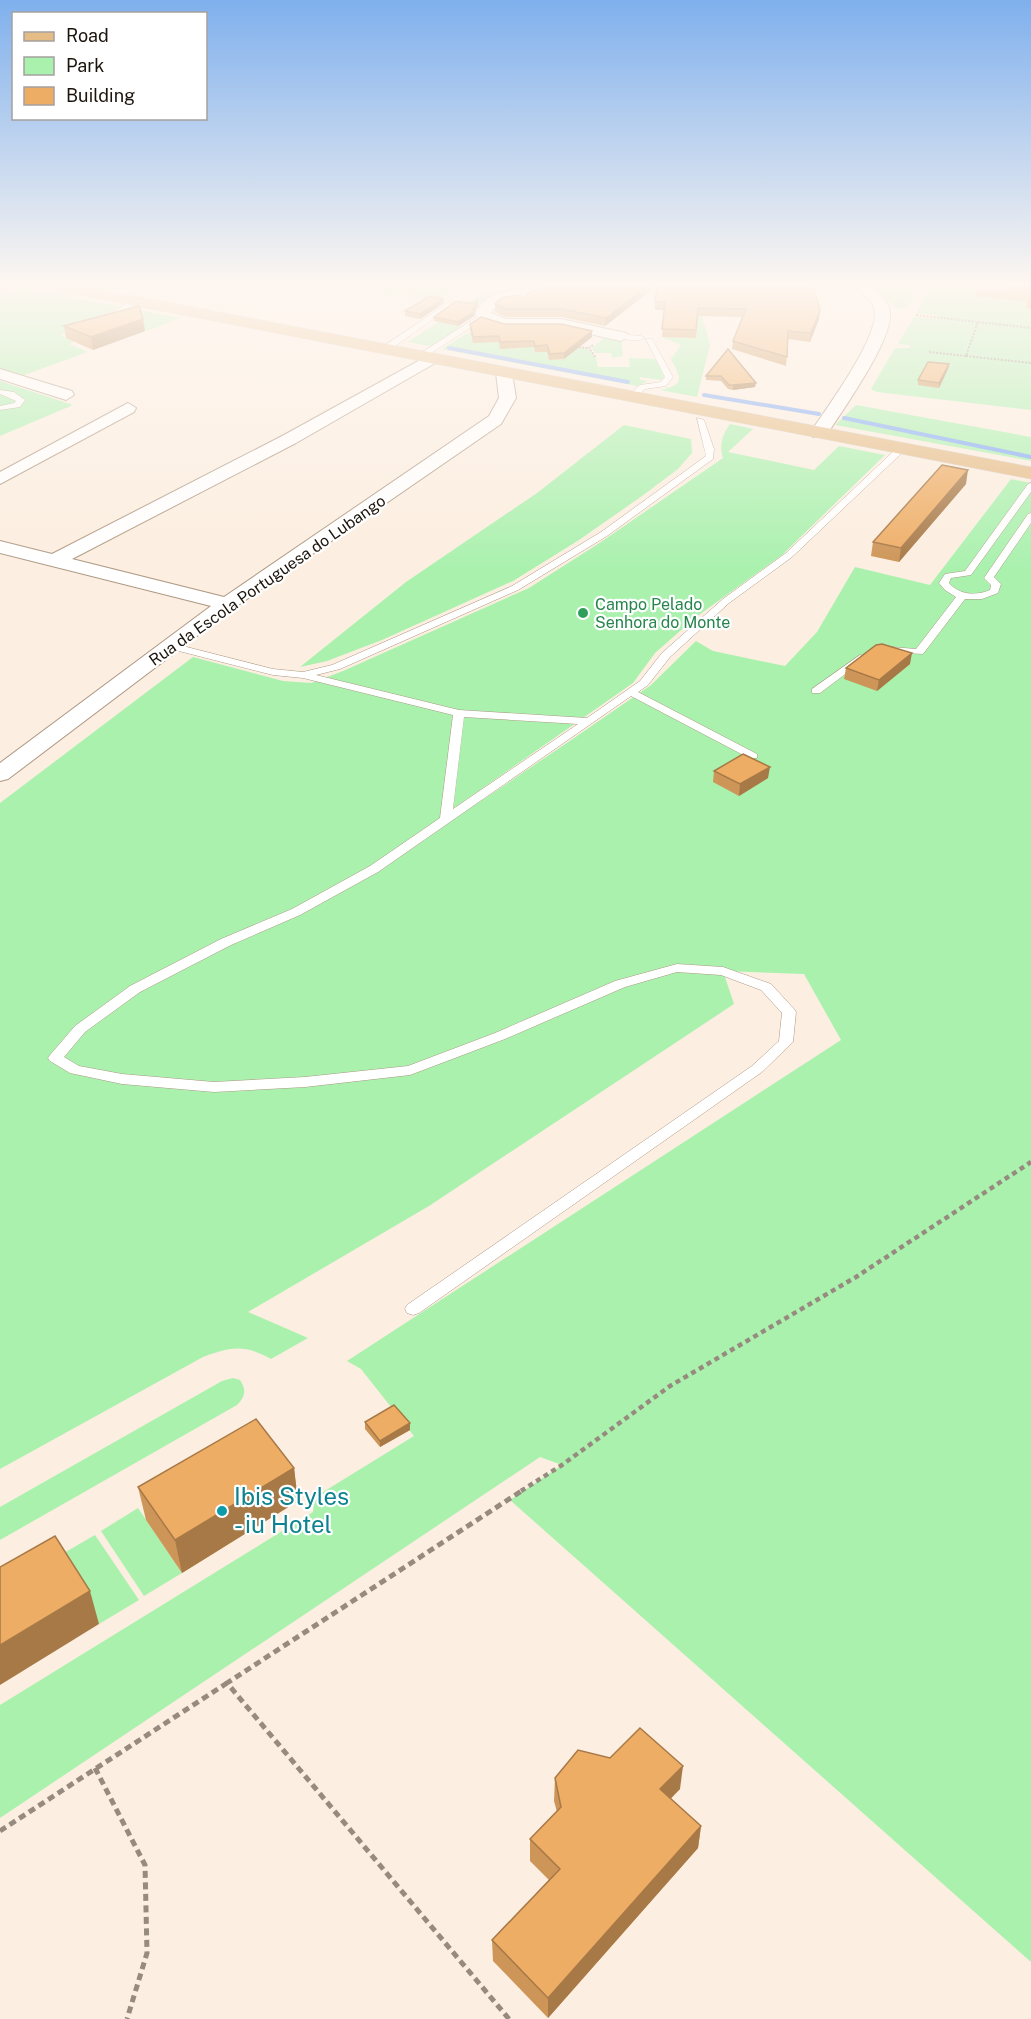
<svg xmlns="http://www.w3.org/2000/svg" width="1031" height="2019" viewBox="0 0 1031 2019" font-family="'Public Sans',sans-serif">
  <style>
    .green { fill: #aaf1ae }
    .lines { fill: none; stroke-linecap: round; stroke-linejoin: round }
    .stream { stroke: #81aaf4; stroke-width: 4 }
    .service-casing { stroke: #ad9883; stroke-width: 1 }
    .minor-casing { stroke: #ad9883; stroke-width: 2 }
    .primary-casing { stroke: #d6d5d3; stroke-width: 1 }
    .path-far2 { stroke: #978b80; stroke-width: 2; stroke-dasharray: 2 1.5; stroke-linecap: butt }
    .path-far1 { stroke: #978b80; stroke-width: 4.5; stroke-dasharray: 5 4; stroke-linecap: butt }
    .path { stroke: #978b80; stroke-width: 5; stroke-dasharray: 7 4.5; stroke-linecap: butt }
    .service { fill: #fff; fill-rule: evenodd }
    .minor { fill: #fff; fill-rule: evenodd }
    .primary { fill: #e5bc86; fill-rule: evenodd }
    .wall { fill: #cd9557 }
    .shaded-wall { fill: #a77947 }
    .building { fill: #eead65; stroke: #a77947; stroke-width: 1.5 }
    .leisure-dot { fill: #2e9e5b; stroke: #fff; stroke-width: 2 }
    .culture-dot { fill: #0f9aa8; stroke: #fff; stroke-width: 2 }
    .labels { text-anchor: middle; stroke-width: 4.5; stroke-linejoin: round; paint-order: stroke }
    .far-street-label { font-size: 16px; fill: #1c140c; stroke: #fff }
    .far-leisure-label { font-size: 16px; fill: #27864d; stroke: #fff; text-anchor: start }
    .near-culture-label { font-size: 24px; fill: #0d838f; stroke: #fff; text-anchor: start }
  </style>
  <rect width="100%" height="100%" fill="#fceee0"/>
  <g class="green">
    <polygon points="17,287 21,287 121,307 94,319 97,321 60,335 74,342 69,344 88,352 19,377 0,371 0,295"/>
    <path d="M381 287H451C443 297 435 304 421 302L423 300 410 297 412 295C400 289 392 298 377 295L388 289Z"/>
    <polygon points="488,287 539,287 535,290 500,291 446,323 463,327 430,346 408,342 491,288"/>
    <polygon points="875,287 920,287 908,307 895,308"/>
    <polygon points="930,287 981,287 1029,303 1027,308 1031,309 1031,410 877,392 871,389 895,348 910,348 910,345 898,344 914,317 938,319 939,315 917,313"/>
    <polygon points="128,308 181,318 133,336 101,324"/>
    <path d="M698 315 702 316 710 345 697 397 660 390C686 384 681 379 671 359L681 345 662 337 696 338Z"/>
    <polygon points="468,333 549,345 550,360 564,359 556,345 587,348 596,358 598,367 630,367 629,358 655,359 665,375 662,380 640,377 640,380 648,381 637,386 442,349"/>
    <polygon points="606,336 621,337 623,356 612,358 611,353 595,353 592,348"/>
    <polygon points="0,381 73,405 0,436"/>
    <polygon points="856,405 1031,437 1031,461 835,425"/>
    <path d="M730 424 753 429 728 452 814 470 839 446 885 455 782 555 696 617 655 653 633 683 460 804 484 799 577 736 651 685 696 641 713 651 785 666 817 632 855 567 930 585 1011 479 1031 483V1962L510 1500 562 1465 540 1457 0 1818V1705L313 1512 315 1497 414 1436 361 1369 347 1361 841 1040 804 974 723 971 734 1004 429 1206 248 1312 308 1338 271 1359C244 1344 231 1347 203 1357L0 1469V803L193 657 283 681 311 683 343 671 529 588 601 542 723 458C719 445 722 435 730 424Z"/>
    <polygon points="624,425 691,439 692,453 678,469 642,496 579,540 513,581 382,640 327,661 300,667 406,582 537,493"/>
    <path d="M233 1378 240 1380C247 1391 245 1396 237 1405L0 1540V1507L222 1381Z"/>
    <polygon points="138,1508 182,1573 144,1596 101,1531"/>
    <polygon points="95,1535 139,1600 99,1624 57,1557"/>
  </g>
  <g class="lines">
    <g class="stream">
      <polyline points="449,348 628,382"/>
      <polyline points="704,395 819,414"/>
      <polyline points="844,418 1031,457"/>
    </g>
    <defs>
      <g id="service">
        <polygon points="471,287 478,287 387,352 381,352 381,348"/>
        <polygon points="136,299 140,301 138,302 107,321 100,319"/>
        <polygon points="480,315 487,317 422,359 415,357"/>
        <path d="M618 334 641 336 645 338C639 342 623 340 617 336Z"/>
        <polygon points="646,339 652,339 673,377 666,386 645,389 633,400 627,400 627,396 640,385 661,382 665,377"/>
        <polygon points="0,390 14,392 25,400 20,407 0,410 0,406 14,403 16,401 0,394"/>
        <path d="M697 418 704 420 714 449 713 459 607 536 518 590 340 669 316 675 459 710 587 718 640 681 662 653 723 599 786 553 898 447H904V451L792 557 729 603 670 657 648 685 638 692 757 754V758H749L631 696 378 872 300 915 231 945 140 992 85 1032 64 1057 79 1066 122 1074 214 1082 305 1077 408 1066 495 1033 615 981 677 964 723 967 771 984 794 1009 796 1012 793 1042 762 1072 419 1313 413 1315 407 1313 405 1309 407 1305 752 1066 779 1041 782 1013 761 990 721 975 677 972 625 987 505 1039 410 1075 305 1087 214 1092 122 1084 70 1073 50 1061 48 1058 50 1055 75 1026 130 986 221 939 292 909 370 866 440 818 453 715 303 678 273 675 167 648 166 646 171 643 273 669 303 672 332 665 512 586 601 532 706 456ZM464 717 578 724 453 809Z"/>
        <path d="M1031 483V492L971 575 951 578 949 583C959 595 976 596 990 590L991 585 984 578 1028 514 1031 513V523L994 577 1001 584 998 593 982 599H965L923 654 887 652 886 650 891 647 916 649 956 597 945 590 939 583 945 574 965 571 1028 484Z"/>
        <polygon points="860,655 864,656 864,660 820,693 812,693 812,689"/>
      </g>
      <g id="minor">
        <polygon points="0,287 8,287 0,291"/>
        <polygon points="121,287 140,287 138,290 111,300 104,296"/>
        <path d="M857 287H872C879 293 890 303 890 313 892 341 844 408 828 433L825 437H813L810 433C827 408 876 341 875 313 875 302 863 295 857 287Z"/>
        <path d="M536 288 541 289 543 292 541 295C525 299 501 296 491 313L506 319H561L626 333 629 336 621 341C601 337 581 331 561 328 535 325 494 338 475 314 485 291 514 289 536 288Z"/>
        <polygon points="431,354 439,359 437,362 296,443 72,559 224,597 489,416 499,398 496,373 504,368 512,373 516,398 501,424 234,608 8,779 0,781 0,763 211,606 0,553 0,541 52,554 284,435"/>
        <polygon points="0,369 72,391 74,395 66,400 0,379"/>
        <polygon points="128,403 136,408 134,412 0,484 0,472"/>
      </g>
      <polygon id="primary" points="55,287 88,287 1031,467 1031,479 63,292 57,291"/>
    </defs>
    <use href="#service" class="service-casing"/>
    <use href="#minor" class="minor-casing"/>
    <use href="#primary" class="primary-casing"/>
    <g class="path-far2">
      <polyline points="916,315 978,322"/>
      <polyline points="593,345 589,348 596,358"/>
      <polyline points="575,347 589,348"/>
      <polyline points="929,352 966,356 978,322 1031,328"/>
      <polyline points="966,356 1031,363"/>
    </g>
    <polyline class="path-far1" points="521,1491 562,1465 670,1386 856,1277 1031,1162"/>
    <g class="path">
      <polyline points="95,1768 145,1865 147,1953 127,2019"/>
      <polyline points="0,1831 227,1683"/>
      <polyline points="509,2019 227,1683 523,1490"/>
    </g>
    <use href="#service" class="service"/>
    <use href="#minor" class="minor"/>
    <use href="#primary" class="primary"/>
  </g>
  <g class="wall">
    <polygon points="655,287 605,326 561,317 506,317 495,312 495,304 524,297 542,289"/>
    <polygon points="977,287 1031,287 1031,309 1026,308 1027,302 975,296"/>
    <polygon points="443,299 444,303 420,319 405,316 405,311"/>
    <polygon points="478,300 478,305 474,312 474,316 458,326 434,321 434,317 472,304"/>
    <polygon points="655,302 820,310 819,319 810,342 788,339 786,366 732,349 733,341 742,317 698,316 696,338 662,337 664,310 655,310"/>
    <polygon points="470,324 504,324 592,337 564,359 549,360 547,352 535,352 534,347 500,349 499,342 473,343 470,330"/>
    <polygon points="64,326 145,331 93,350 66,338"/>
    <polygon points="728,349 755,387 733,390 728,389 721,381 706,380 706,376"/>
    <polygon points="949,364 948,369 939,388 918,385 918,380"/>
    <polygon points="966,484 899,562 871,556 873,542"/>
    <polygon points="910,664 877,691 844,679 846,668"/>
    <polygon points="714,771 768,778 739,796 713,782"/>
    <polygon points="365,1422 410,1423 410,1430 380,1447 365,1429"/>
    <polygon points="294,1468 298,1501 182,1573 146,1520 138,1487"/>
    <polygon points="555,1778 680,1789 670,1798 701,1826 698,1848 548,2018 493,1961 492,1940 549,1880 530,1861 530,1839 557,1812 554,1801"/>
  </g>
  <g class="shaded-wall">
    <polygon points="646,287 655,287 605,326 606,318"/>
    <polygon points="443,299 444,303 420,319 420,314"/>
    <polygon points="478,300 478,305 474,312 474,316 458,326 458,322 473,309"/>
    <polygon points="820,310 819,319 810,342 811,333"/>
    <polygon points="143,319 145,331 93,350 91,337"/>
    <polygon points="592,331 592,337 564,359 564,353"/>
    <polygon points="949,364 948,369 939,388 939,383"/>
    <polygon points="756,383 755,387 733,390 733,385"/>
    <polygon points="968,470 966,484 899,562 901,548"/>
    <polygon points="912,653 910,664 877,691 879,680"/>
    <polygon points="770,767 768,778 739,796 740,784"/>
    <polygon points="410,1423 410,1430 380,1447 380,1441"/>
    <polygon points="294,1468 298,1501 182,1573 175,1540"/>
    <polygon points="90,1591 99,1624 0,1685 0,1645"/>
    <polygon points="683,1766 680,1789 658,1812 660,1789"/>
    <polygon points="701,1826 698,1848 548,2018 548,1998"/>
  </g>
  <g class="building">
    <polygon points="544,287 646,287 606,318 562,309 506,309 495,304 501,298 519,295 524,297 532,291 542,289"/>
    <polygon points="657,287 814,287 820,310 811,333 788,331 787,357 733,341 746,309 698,308 696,330 662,329 665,302 655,302"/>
    <polygon points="1007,287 1031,287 1031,290"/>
    <polygon points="430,296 443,299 420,314 405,311"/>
    <polygon points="478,300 473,309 474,312 458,322 434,317 456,301 472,304"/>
    <polygon points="139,306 143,319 91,337 64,326"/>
    <polygon points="481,317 504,324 561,324 592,331 564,353 550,354 547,345 535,346 534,341 500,342 499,336 473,337 470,324"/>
    <polygon points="728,349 756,383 733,385 729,385 721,376 706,376"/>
    <polygon points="928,362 949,364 939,383 918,380"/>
    <polygon points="942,465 968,470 901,548 873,542"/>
    <polygon points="882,644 912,653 879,680 846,668 876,645"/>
    <polygon points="743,754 770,767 740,784 714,771"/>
    <polygon points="394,1405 410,1423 380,1441 365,1422"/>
    <polygon points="256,1419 294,1468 175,1540 138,1487"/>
    <polygon points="55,1536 90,1591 0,1645 0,1567"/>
    <polygon points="640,1728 683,1766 660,1789 701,1826 548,1998 492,1940 560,1869 530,1839 561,1807 555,1778 578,1750 610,1758"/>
  </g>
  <linearGradient id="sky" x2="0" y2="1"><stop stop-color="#7fb0ed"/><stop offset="0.5" stop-color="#fef7f1"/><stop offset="1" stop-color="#fef7f1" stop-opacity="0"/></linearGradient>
  <rect width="1031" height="569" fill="url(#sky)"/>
  <circle class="leisure-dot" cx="583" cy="613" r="6"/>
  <circle class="culture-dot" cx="222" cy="1511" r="6"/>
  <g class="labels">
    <g class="far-street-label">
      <text transform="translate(267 580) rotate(-35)" y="6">Rua da Escola Portuguesa do Lubango</text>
    </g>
    <g class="far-leisure-label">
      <text x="595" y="610">Campo Pelado<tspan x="595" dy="18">Senhora do Monte</tspan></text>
    </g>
    <g class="near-culture-label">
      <text x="234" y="1505">Ibis Styles<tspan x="234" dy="28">- iu Hotel</tspan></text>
    </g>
  </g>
  <rect x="12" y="12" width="195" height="108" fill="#ffffff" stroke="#a4a19e" stroke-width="1.5"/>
  <rect x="24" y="32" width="30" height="9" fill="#e5bc86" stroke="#a4a19e" stroke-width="1.5"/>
  <text x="66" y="42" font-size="18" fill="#1c140c">Road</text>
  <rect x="24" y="57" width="30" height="18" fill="#aaf1ae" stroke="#a4a19e" stroke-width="1.5"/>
  <text x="66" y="72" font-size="18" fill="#1c140c">Park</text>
  <rect x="24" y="87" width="30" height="18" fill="#eead65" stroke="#a4a19e" stroke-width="1.5"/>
  <text x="66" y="102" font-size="18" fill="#1c140c">Building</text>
</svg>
